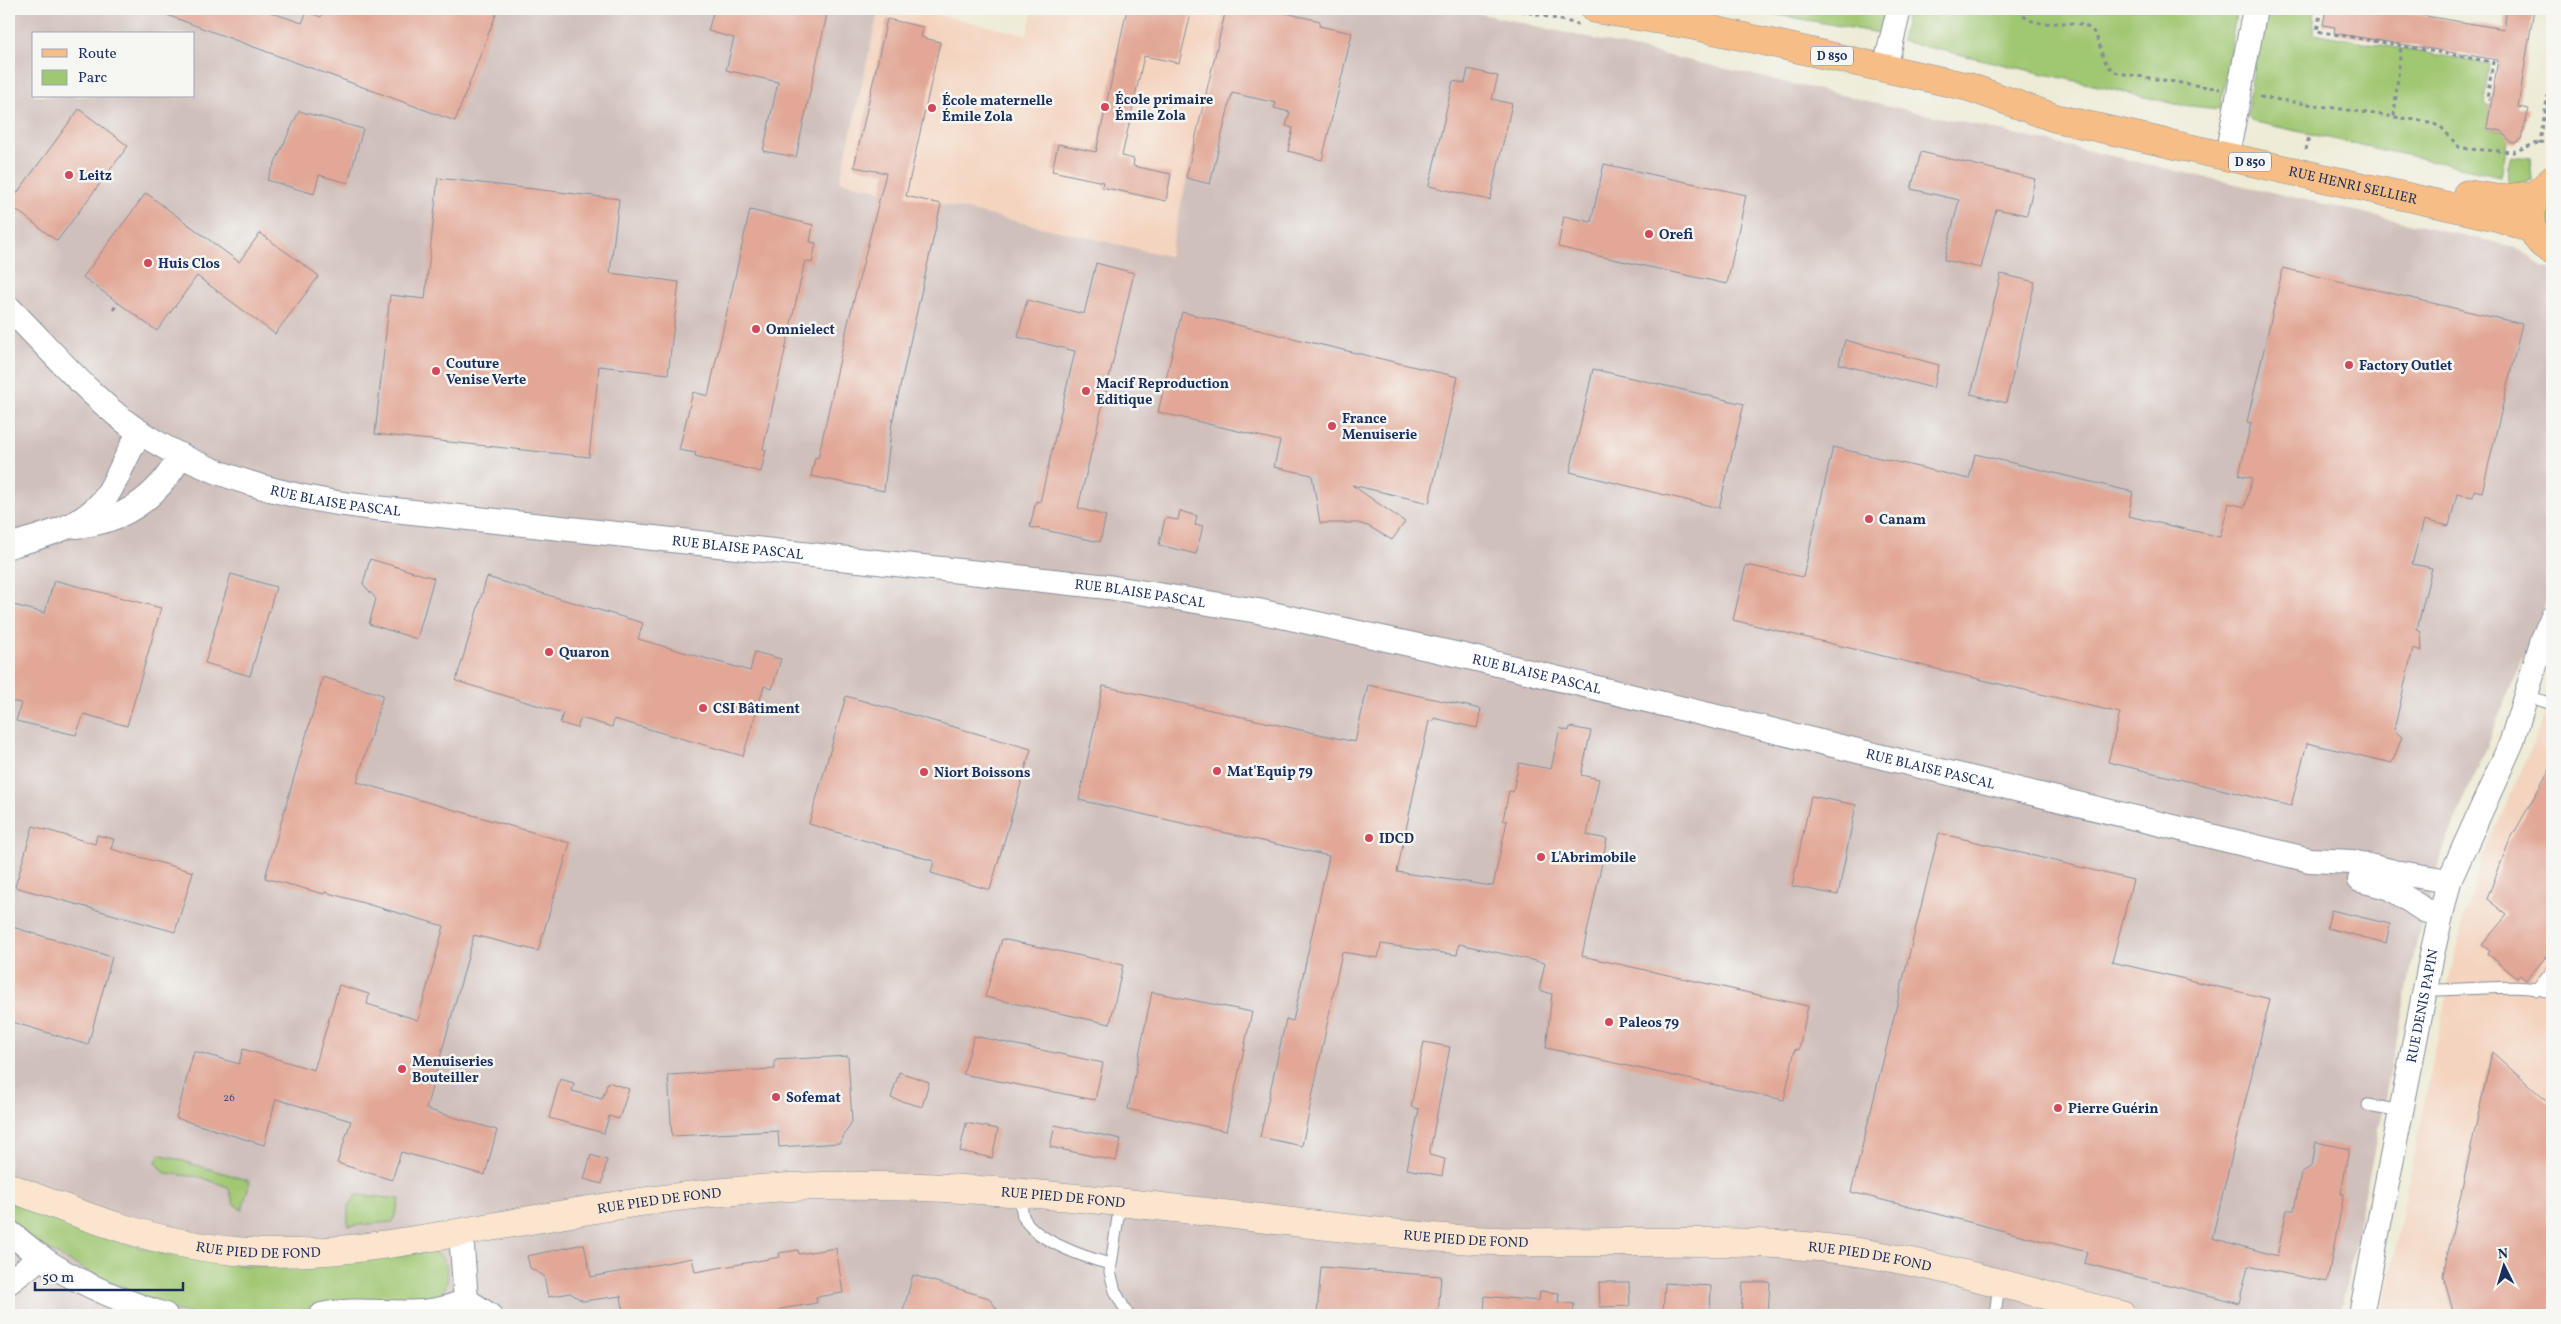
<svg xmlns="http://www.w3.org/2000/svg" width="2561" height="1324" viewBox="0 0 2561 1324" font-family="Vollkorn,serif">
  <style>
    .built { fill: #f4d4bf }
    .industrial { fill: #d0c0bb; fill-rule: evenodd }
    .green { fill: #a0c772; stroke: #5e7b68 }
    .building { fill: #e2a796 }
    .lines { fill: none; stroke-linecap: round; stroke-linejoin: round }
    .lane-casing { stroke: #848d9a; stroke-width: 13 }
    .street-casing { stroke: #848d9a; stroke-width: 26 }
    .secondary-casing { stroke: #848d9a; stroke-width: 29 }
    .primary-casing { stroke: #848d9a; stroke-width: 29 }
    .path { stroke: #848d9a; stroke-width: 3; stroke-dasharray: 4 4; stroke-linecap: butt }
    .lane { stroke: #fff; stroke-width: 11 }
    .street { stroke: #fff; stroke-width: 24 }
    .secondary { stroke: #fbe5cf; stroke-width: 28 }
    .primary { stroke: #f6be86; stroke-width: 28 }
    .poi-dot { fill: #d1495b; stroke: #f6f6f2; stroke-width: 2 }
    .labels { text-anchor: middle; stroke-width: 5; stroke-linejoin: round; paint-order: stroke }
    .number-label { font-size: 11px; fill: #4d4d6c }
    .shield { fill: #f6f6f2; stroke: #5d6b8a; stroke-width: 1 }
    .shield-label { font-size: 12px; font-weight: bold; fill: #1b2f5e }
    .poi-label { font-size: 14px; font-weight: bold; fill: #1b2f5e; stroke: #f6f6f2; text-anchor: start }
    .street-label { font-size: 14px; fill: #1b2f5e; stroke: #f6f6f2 }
  </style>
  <rect width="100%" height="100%" fill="#f6f6f2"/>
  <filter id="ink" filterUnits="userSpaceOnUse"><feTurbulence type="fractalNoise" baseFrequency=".02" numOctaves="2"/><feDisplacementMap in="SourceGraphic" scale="10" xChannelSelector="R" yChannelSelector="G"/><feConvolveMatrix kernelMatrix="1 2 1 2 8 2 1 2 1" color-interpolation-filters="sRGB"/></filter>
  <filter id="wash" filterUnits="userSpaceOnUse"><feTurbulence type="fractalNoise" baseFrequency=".0096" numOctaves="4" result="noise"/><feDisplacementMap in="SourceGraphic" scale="20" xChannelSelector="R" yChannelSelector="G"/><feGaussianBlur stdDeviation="1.12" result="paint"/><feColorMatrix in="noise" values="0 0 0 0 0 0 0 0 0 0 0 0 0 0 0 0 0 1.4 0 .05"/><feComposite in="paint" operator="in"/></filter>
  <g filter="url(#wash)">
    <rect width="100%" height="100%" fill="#eeebd6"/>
    <g class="built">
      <polygon points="879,9 914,9 1027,35 1033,9 1226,9 1169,256 840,181"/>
      <polygon points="2552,700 2552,1315 2382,1315 2450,976 2463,921 2484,854"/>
    </g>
    <path class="industrial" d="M9 9H879L840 181 1169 256 1226 9H1460L2515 247 2542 266 2552 269V588L2444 848 2418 937 2340 1315H2031L2016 1312 2011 1315H9ZM34 34H194V96H34Z"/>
    <g class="green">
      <polygon points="1746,9 1890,9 1884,34"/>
      <polygon points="1908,9 2237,9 2220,109 2180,105 1901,41"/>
      <polygon points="2262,9 2315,9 2313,33 2489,64 2484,104 2491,106 2487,128 2506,132 2508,141 2501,176 2251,121 2247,116"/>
      <polygon points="2512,156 2530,158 2532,180 2507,187 2508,166"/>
      <polygon points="2552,194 2552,237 2546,232 2544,204"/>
      <polygon points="159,1154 250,1181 242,1210 234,1204 228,1187 200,1177 165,1173 156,1162"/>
      <polygon points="357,1195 400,1199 393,1222 348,1226 348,1207"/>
      <path d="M9 1201 109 1239 161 1253 247 1266H313L432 1251C453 1259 452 1292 433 1300L334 1302 282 1315H197L170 1309 95 1275 45 1248 9 1222Z"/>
    </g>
    <g id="blocks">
      <g class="building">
        <polygon points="157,9 261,9 302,23 307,12 321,17 324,9 498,9 455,121 156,11"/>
        <polygon points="714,9 828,9 796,157 763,151 778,82 726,70 734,38 708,31"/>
        <polygon points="1127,9 1192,9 1179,63 1144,56 1122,156 1134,159 1133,166 1171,174 1166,201 1102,187 1103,182 1052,171 1058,144 1096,152"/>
        <polygon points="1226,9 1268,9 1320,21 1319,26 1352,33 1322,160 1288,151 1293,128 1286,126 1290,112 1274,108 1276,103 1232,93 1210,184 1186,178"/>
        <polygon points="2326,9 2384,9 2504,29 2507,9 2534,9 2518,107 2529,109 2521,139 2515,143 2510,142 2502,131 2487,128 2498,60 2334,33 2335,27 2323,25"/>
        <polygon points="887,19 923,27 921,37 940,42 906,196 941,204 892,423 884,491 811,476 815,457 818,458 848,323 886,173 854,167"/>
        <polygon points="1468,69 1498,76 1492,99 1512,104 1490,200 1429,186 1453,81 1465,83"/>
        <polygon points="79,109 128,146 57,241 9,204"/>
        <polygon points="299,111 363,129 348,183 319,175 314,194 267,180"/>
        <polygon points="1921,152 2035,179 2027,215 1996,209 1981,268 1944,260 1959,200 1911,189"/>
        <polygon points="1604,164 1746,195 1727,284 1558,247 1564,216 1591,222"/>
        <polygon points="438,178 619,199 610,273 679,282 668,374 599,366 589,457 375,434 390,295 425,299"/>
        <polygon points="146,193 239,262 260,233 319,276 275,334 197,276 157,331 83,277"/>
        <polygon points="750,210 813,225 810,242 816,243 812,263 805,261 763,449 766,450 761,472 695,456 696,453 679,450 693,392 708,396"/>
        <polygon points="1096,263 1134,273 1078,508 1106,516 1100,542 1030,527 1036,501 1040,502 1075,351 1018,337 1027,300 1084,314"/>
        <polygon points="2283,268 2522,324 2482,492 2474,490 2473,497 2457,494 2449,526 2424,520 2412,564 2432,568 2417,629 2421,632 2422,651 2413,648 2394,730 2402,737 2392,763 2307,743 2291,806 2108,762 2120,713 1733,620 1746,565 1803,577 1833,447 1969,479 1975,454 2133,492 2128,516 2220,537 2229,503 2245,507 2252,478 2239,475 2251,423 2247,422"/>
        <polygon points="2001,274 2035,282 2006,403 1971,394"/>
        <polygon points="1182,312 1458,377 1429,503 1352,485 1405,522 1392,540 1368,526 1358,523 1320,523 1312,475 1274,467 1280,441 1158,412"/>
        <polygon points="1845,340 1939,365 1933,388 1839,364"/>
        <polygon points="1593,369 1744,404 1719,508 1570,472"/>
        <polygon points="1180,511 1197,516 1195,525 1203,526 1196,554 1159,545 1165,518 1178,520"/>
        <polygon points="370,559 434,578 417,639 369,624 376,599 363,584"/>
        <polygon points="231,574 276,587 250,676 205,663"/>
        <polygon points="487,577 643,623 638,639 750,671 755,652 781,659 772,689 764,686 743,756 614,719 612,727 581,718 577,728 560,723 563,713 456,681"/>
        <polygon points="54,580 161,608 127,726 84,714 76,735 16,721 21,703 9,701 9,604 45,613"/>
        <polygon points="323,677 383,695 357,782 570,843 538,951 474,935 426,1109 497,1130 485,1175 401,1152 392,1180 337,1163 351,1121 276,1099 264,1145 176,1118 194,1051 239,1064 243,1049 314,1070 339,985 369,994 367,1004 418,1020 444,926 325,892 324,894 265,878"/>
        <polygon points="1368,685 1481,709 1477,728 1434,718 1433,722 1429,721 1397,872 1493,886 1507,821 1503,820 1509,791 1513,792 1519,763 1551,769 1560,728 1569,731 1570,727 1591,731 1581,775 1599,779 1587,835 1607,839 1582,956 1808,1006 1799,1050 1795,1049 1784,1100 1546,1048 1552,994 1539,990 1545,963 1459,944 1457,955 1381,944 1378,958 1342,952 1302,1146 1260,1137 1286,1019 1293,1021 1329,856 1079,800 1103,686 1355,742"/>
        <polygon points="846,696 1031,749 990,890 931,873 934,861 809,824"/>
        <polygon points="2552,765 2552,950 2526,980 2520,975 2517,978 2488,954 2490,951 2482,945 2507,915 2487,899 2509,842"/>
        <polygon points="1811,796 1856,805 1838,895 1792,886"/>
        <polygon points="33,826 95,844 97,835 114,839 111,849 193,872 175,932 15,887"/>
        <polygon points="1939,833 2133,880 2112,962 2270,999 2212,1238 2277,1256 2287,1210 2294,1210 2301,1173 2312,1166 2316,1142 2349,1149 2341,1194 2344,1194 2327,1282 2248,1266 2239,1303 2084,1263 2087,1252 1851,1192"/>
        <polygon points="2331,910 2390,924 2386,943 2327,928"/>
        <polygon points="9,926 112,957 88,1045 9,1021"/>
        <polygon points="1002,939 1123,965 1110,1024 985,997"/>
        <polygon points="1152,992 1252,1012 1226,1131 1128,1109"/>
        <polygon points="974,1036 1103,1063 1095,1100 963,1074"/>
        <polygon points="1424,1042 1450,1047 1429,1155 1445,1159 1442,1176 1407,1169 1419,1109 1411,1107"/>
        <polygon points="2492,1052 2552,1106 2552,1315 2454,1315 2443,1275"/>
        <polygon points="848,1056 852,1121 840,1143 779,1147 778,1131 672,1136 668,1075 775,1069 775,1060"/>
        <polygon points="899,1072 929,1082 922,1107 891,1098"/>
        <polygon points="560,1079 574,1083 572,1091 602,1099 608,1082 629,1089 619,1119 609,1116 604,1133 549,1118"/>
        <polygon points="966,1123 998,1129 992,1158 960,1151"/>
        <polygon points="1055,1125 1121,1139 1116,1161 1050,1147"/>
        <polygon points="591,1155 607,1160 602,1184 584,1179"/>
        <polygon points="584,1244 591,1277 692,1258 695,1272 780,1257 779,1253 798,1250 799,1254 836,1248 843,1293 816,1297 817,1303 780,1309 781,1315 624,1315 621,1296 583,1301 570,1293 548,1297 544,1276 530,1268 527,1256"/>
        <polygon points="1321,1267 1441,1276 1438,1315 1317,1315"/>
        <polygon points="913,1275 989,1298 1001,1315 902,1315"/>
        <polygon points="1599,1282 1629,1282 1630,1306 1600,1307"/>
        <polygon points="1743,1282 1770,1282 1768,1315 1741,1315"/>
        <polygon points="1665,1283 1711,1286 1710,1315 1663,1315"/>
        <polygon points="1540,1291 1559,1293 1558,1302 1574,1304 1573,1315 1484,1315 1485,1296 1539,1301"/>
      </g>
    </g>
  </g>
  <g filter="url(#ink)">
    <use href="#blocks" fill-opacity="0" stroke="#848d9a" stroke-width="1"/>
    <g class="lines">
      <defs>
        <g id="lane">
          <polyline points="2527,696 2552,704"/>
          <path d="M2425 990C2454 992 2531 980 2552 994"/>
          <polyline points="2537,990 2552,971"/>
          <polyline points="2368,1105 2402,1111"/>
          <path d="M1021 1193C1021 1200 1021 1209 1023 1216 1033 1240 1087 1258 1110 1264"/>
          <polyline points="1120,1203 1110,1272 1115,1291 1128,1315"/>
          <polyline points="1995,1315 1999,1284"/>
        </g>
        <g id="street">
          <polyline points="1885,68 1899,9"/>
          <polyline points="2230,140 2255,9"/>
          <path id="s1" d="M9 308C49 348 94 402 141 433 211 478 286 497 366 507L1108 587 1258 611 1464 656 2310 860 2352 862 2394 872 2449 881"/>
          <path d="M76 526C123 522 158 497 181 455"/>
          <path d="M9 546C46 534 90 527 110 490 121 471 128 451 140 432"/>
          <polyline points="2360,880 2391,888 2424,910 2440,915"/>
          <path d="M9 1232C19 1240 29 1248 39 1256 76 1283 122 1301 165 1315"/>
          <polyline points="461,1233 466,1300 489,1315"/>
          <polyline points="9,1282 41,1257"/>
          <path d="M322 1315C370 1304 422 1324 466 1300"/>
          <path id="s2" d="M2361 1315 2432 954 2449 881 2511 744 2543 639 2552 618"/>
        </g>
        <g id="secondary">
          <path id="s3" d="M9 1187C82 1216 156 1244 235 1251 325 1259 414 1240 502 1225 608 1206 714 1188 822 1186 1026 1182 1229 1218 1432 1237 1560 1249 1690 1235 1818 1247 1919 1257 2024 1291 2122 1315"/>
        </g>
        <g id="primary">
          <path id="s4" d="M1595 9 1695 26 1969 87 2055 118 2497 217 2532 229"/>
          <path d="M2552 180 2535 195C2529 216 2529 240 2552 250"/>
          <polyline points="2467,194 2501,199 2535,195"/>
        </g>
      </defs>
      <use href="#lane" class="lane-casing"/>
      <use href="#street" class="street-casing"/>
      <use href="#secondary" class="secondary-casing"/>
      <use href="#primary" class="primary-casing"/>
      <g class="path">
        <polyline points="1513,9 1578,24"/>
        <path d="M2019 9C2031 34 2067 16 2087 27 2105 36 2095 62 2118 73L2220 89"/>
        <polyline points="2321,9 2317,31 2493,62 2487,99 2490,99"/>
        <polyline points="2552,70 2540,142 2552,144"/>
        <polyline points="2260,97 2429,122 2441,127 2459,147 2470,149 2513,152 2540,142"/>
        <polyline points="2394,116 2401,46"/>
        <polyline points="2306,150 2309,136"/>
        <polyline points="113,310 118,303"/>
      </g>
      <use href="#lane" class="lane"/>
      <use href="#street" class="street"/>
      <use href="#secondary" class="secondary"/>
      <use href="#primary" class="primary"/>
    </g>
  </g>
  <g class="poi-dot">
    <circle cx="1105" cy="107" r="5"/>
    <circle cx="932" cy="108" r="5"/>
    <circle cx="69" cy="175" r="5"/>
    <circle cx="1649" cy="234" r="5"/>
    <circle cx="148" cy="263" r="5"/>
    <circle cx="756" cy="329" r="5"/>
    <circle cx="2349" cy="365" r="5"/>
    <circle cx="436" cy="371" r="5"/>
    <circle cx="1086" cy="391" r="5"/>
    <circle cx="1332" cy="426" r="5"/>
    <circle cx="1869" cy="519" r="5"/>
    <circle cx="549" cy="652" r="5"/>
    <circle cx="703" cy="708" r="5"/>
    <circle cx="1217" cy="771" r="5"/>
    <circle cx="924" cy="772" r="5"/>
    <circle cx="1369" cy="838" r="5"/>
    <circle cx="1541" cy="857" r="5"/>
    <circle cx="1609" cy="1022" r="5"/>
    <circle cx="402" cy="1069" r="5"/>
    <circle cx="776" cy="1097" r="5"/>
    <circle cx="2058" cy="1108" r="5"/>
  </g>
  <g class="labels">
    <g class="number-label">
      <text x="229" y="1101">26</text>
    </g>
    <g class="shield">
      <rect x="1811" y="46.5" width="42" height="19" rx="4"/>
      <rect x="2229" y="152.5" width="42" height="19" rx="4"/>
    </g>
    <g class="shield-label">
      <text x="1832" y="60">D 850</text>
      <text x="2250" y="166">D 850</text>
    </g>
    <g class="poi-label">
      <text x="1115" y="104">École primaire<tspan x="1115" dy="16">Émile Zola</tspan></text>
      <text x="942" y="105">École maternelle<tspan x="942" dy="16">Émile Zola</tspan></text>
      <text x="79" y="180">Leitz</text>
      <text x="1659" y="239">Orefi</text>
      <text x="158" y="268">Huis Clos</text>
      <text x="766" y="334">Omnielect</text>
      <text x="446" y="368">Couture<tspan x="446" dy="16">Venise Verte</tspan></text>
      <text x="2359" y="370">Factory Outlet</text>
      <text x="1096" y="388">Macif Reproduction<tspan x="1096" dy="16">Editique</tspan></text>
      <text x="1342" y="423">France<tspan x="1342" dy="16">Menuiserie</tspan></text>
      <text x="1879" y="524">Canam</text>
      <text x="559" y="657">Quaron</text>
      <text x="713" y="713">CSI Bâtiment</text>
      <text x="1227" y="776">Mat'Equip 79</text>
      <text x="934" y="777">Niort Boissons</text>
      <text x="1379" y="843">IDCD</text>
      <text x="1551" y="862">L'Abrimobile</text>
      <text x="1619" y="1027">Paleos 79</text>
      <text x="412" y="1066">Menuiseries<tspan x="412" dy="16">Bouteiller</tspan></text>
      <text x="786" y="1102">Sofemat</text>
      <text x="2068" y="1113">Pierre Guérin</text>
    </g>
    <g class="street-label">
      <text dy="5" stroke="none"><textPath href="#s4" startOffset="779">RUE HENRI SELLIER</textPath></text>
      <text dy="5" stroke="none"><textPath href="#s1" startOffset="390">RUE BLAISE PASCAL</textPath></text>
      <text dy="5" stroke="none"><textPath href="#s1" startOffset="795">RUE BLAISE PASCAL</textPath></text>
      <text dy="5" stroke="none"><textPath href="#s1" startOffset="1200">RUE BLAISE PASCAL</textPath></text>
      <text dy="5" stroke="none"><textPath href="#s1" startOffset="1605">RUE BLAISE PASCAL</textPath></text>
      <text dy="5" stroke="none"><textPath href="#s1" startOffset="2010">RUE BLAISE PASCAL</textPath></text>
      <text dy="5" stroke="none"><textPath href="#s2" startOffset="315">RUE DENIS PAPIN</textPath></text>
      <text dy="5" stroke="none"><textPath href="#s3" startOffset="1069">RUE PIED DE FOND</textPath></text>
      <text dy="5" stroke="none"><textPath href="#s3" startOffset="664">RUE PIED DE FOND</textPath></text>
      <text dy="5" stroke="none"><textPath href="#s3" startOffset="1474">RUE PIED DE FOND</textPath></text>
      <text dy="5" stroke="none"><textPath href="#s3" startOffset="259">RUE PIED DE FOND</textPath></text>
      <text dy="5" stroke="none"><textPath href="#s3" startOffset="1879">RUE PIED DE FOND</textPath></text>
    </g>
  </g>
  <rect width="2561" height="1324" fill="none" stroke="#f6f6f2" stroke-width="30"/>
  <rect x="32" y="32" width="162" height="65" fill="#f6f6f2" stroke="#9ea6b7"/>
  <rect x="42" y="49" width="25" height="8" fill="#f6be86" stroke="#9ea6b7"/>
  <text x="78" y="58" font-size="15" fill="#1b2f5e">Route</text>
  <rect x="42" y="70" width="25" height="15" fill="#a0c772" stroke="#9ea6b7"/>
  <text x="78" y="82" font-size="15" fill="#1b2f5e">Parc</text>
  <g transform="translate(2504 1266) rotate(355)" stroke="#f6f6f2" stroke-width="4" paint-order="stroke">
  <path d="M0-4L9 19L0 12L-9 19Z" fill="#1b2f5e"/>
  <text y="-8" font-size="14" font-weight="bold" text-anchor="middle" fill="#1b2f5e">N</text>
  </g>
  <path d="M35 1282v8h148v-8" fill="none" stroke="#1b2f5e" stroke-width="2.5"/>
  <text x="42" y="1282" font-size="15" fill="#1b2f5e" stroke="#f6f6f2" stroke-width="4" paint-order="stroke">50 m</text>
</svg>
